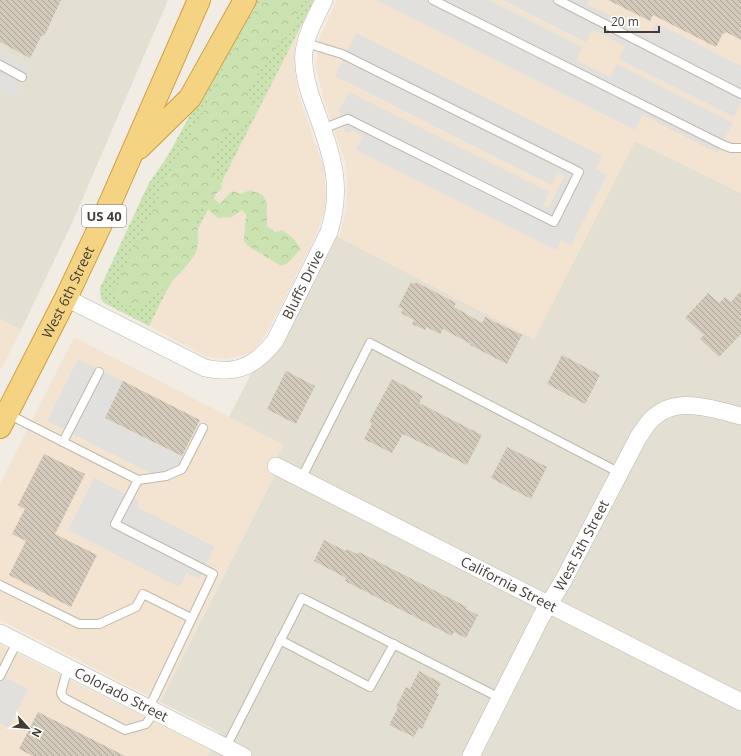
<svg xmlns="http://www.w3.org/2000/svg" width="741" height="756" viewBox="0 0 741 756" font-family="'Open Sans',sans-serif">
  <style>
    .residential { fill: #e4dfd3 }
    .commercial { fill: #f2e4d1 }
    .green { fill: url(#green-dots) }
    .forest { fill: url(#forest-crowns) }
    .parking { fill: #e2e0dd }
    .building { fill: url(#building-back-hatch) }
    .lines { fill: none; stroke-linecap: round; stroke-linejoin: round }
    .service-casing { stroke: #beb8ab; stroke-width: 10 }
    .minor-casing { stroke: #beb8ab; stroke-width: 18 }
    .trunk-casing { stroke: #d19d3e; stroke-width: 24 }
    .service { stroke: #fff; stroke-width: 8 }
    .minor { stroke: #fff; stroke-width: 17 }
    .trunk { stroke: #f4d383; stroke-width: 22 }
    .labels { text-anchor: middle; stroke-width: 3; stroke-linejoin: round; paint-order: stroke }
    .shield { fill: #fff; stroke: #7b7772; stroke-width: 1 }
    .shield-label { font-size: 13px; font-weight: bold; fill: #433d35 }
    .street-label { font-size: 14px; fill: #433d35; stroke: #fff }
  </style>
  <defs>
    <pattern id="green-dots" width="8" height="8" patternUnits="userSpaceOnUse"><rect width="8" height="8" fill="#cbe3b0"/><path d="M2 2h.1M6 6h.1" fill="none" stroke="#b0c498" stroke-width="1.8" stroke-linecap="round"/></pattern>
    <pattern id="forest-crowns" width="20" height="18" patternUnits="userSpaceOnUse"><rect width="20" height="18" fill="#cbe3b0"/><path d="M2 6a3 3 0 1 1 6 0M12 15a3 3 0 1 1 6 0" fill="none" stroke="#b0c498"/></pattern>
    <pattern id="building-back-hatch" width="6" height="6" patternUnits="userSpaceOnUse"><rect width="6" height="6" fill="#d2c9bb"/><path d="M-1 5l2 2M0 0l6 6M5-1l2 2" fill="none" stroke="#aca499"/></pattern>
  </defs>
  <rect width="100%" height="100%" fill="#f1ede5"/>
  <g class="residential">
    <polygon points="0,0 168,0 72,223 21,330 0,319"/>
    <polygon points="635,141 741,193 741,756 207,756 219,732 160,702 275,474 270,471 283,445 229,417 258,360 329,232 534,339"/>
  </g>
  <g class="commercial">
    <polygon points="337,0 741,0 741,193 635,141 534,339 339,237 346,210 347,194 347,177 345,161 325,104 316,69 317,51 319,39"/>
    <polygon points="301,24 295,48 295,70 296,81 299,97 324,168 326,197 324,213 314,240 269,329 259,344 252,351 243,355 223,359 212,358 203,355 149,326"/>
    <polygon points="0,319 21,330 0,371"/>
    <polygon points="74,337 284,445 270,470 275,473 160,702 0,620 0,484"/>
    <polygon points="0,645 210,750 207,756 0,756"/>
  </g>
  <polygon class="green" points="253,0 314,0 149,326 104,303 101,299 100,288 149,183 167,157"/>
  <path class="forest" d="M260 0H302L291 32 280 43 246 90 255 109 253 115 235 131H225L213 158 218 164 212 175 220 180 222 188 212 198 220 203 232 191 241 194 250 190 263 195 267 204V226L275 232 282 230 293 238 301 249 288 263 281 266 248 246 244 241 246 214 242 210 232 217 218 218 201 203C200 208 198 215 197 221 197 230 199 239 197 249 193 265 151 302 136 309L117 299 113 294 114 289 155 207 165 181 205 109 212 91Z"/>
  <g class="parking">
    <polygon points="376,0 489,0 582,47 576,60 610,77 617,64 733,123 717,153 643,115 635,130"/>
    <polygon points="503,0 589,0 587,4 650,35 656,23 741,66 741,102 734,117 619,59 625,46 593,30 586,42"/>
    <polygon points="356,33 602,156 596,169 607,175 571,245 561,240 556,250 356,150 363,136 352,131 346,133 338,109 342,105 349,92 549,192 543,205 548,208 564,176 558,172 552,185 335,76"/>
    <polygon points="0,53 30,68 15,98 0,90"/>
    <polygon points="78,359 123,381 105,418 182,456 169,482 47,421"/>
    <polygon points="94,478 139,501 137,507 215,547 199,579 187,573 179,587 68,530"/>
    <polygon points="0,675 28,689 9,728 0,723"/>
  </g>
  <g class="building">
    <polygon points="0,0 61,0 48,28 44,36 42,35 30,58 0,42"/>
    <polygon points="608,0 741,0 741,40 726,32 725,34 723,33 716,47 653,15 650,21"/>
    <polygon points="411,282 415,284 416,282 456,303 454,307 482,323 485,317 522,335 507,364 470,345 471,344 443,329 440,334 427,327 425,330 412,324 414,320 401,313 403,309 398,307"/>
    <polygon points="741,291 741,334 719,357 700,339 704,335 685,318 708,293 719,303 725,297 731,302"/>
    <polygon points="562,355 600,375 585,404 547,384"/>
    <polygon points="286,371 315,386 296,424 267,409"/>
    <polygon points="392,379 423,396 419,403 482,435 467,465 403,434 392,453 364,439 372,424 369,422"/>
    <polygon points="123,381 200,420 182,456 105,418"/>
    <polygon points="507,447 547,467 531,499 491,478"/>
    <polygon points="44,454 85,474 55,534 97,555 71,607 9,575 26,541 12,534 25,509 18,505"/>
    <polygon points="324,540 346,551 347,549 357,554 359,552 467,607 466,609 478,615 466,638 454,632 452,636 345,581 346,578 314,561"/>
    <polygon points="419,671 441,683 436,693 439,694 422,729 419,727 414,737 389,725 398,708 396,707 406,687 410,689"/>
    <polygon points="38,712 125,756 33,756 19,749"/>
  </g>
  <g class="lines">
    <defs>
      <g id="service">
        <polyline points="433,0 723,145 731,148 741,148"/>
        <polyline points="558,0 741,94"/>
        <polyline points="306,43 342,54 579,172 554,222 348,119 322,129"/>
        <polyline points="0,65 22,77"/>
        <polyline points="8,414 138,480 166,476 182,469 203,428"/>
        <polyline points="63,442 99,372"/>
        <polyline points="301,479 370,343 620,473"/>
        <polyline points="138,480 115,524 213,574 149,708"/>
        <polyline points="0,585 79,624 99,624 136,607 143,594 191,618"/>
        <polyline points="280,640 370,687 394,644"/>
        <polyline points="68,667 61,693 64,698 125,730 146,724 155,711"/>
        <polyline points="0,676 17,642"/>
        <polyline points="226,747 302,598 500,698"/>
      </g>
      <g id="minor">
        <path id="s1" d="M66 298 205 368C237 375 255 366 275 341L329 232C344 184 331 153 315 108 308 90 302 71 304 51 307 32 316 17 324 0"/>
        <path id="s2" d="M276 466 741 702"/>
        <path id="s3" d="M0 633 243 756"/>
        <path id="s4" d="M471 756 541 617 563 581 639 436C643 431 646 425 650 421 674 394 712 409 741 416"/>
      </g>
      <g id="trunk">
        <polyline points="139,148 190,98 245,0"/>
        <path id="s5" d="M0 427 66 298 100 226 199 0"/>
      </g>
    </defs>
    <use href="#service" class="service-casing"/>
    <use href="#minor" class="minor-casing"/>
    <use href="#trunk" class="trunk-casing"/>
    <use href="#service" class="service"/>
    <use href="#minor" class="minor"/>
    <use href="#trunk" class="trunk"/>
  </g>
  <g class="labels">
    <rect class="shield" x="82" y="205" width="44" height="22" rx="3"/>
    <g class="shield-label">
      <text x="104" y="221">US 40</text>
    </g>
    <g class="street-label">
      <text dy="5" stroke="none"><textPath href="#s1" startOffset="299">Bluffs Drive</textPath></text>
      <text dy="5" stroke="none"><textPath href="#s5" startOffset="151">West 6th Street</textPath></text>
      <text dy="5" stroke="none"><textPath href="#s4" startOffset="238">West 5th Street</textPath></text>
      <text dy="5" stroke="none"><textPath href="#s2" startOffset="261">California Street</textPath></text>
      <text dy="5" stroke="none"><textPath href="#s3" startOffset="136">Colorado Street</textPath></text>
    </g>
  </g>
  <g transform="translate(28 728) rotate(117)" stroke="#ffffff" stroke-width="3" paint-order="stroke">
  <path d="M0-3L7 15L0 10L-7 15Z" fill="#433d35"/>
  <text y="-6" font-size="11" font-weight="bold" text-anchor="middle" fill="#433d35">N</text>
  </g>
  <path d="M605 26v6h54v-6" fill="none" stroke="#433d35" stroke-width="2"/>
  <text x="611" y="26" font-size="12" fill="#433d35" stroke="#ffffff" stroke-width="3" paint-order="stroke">20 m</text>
</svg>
